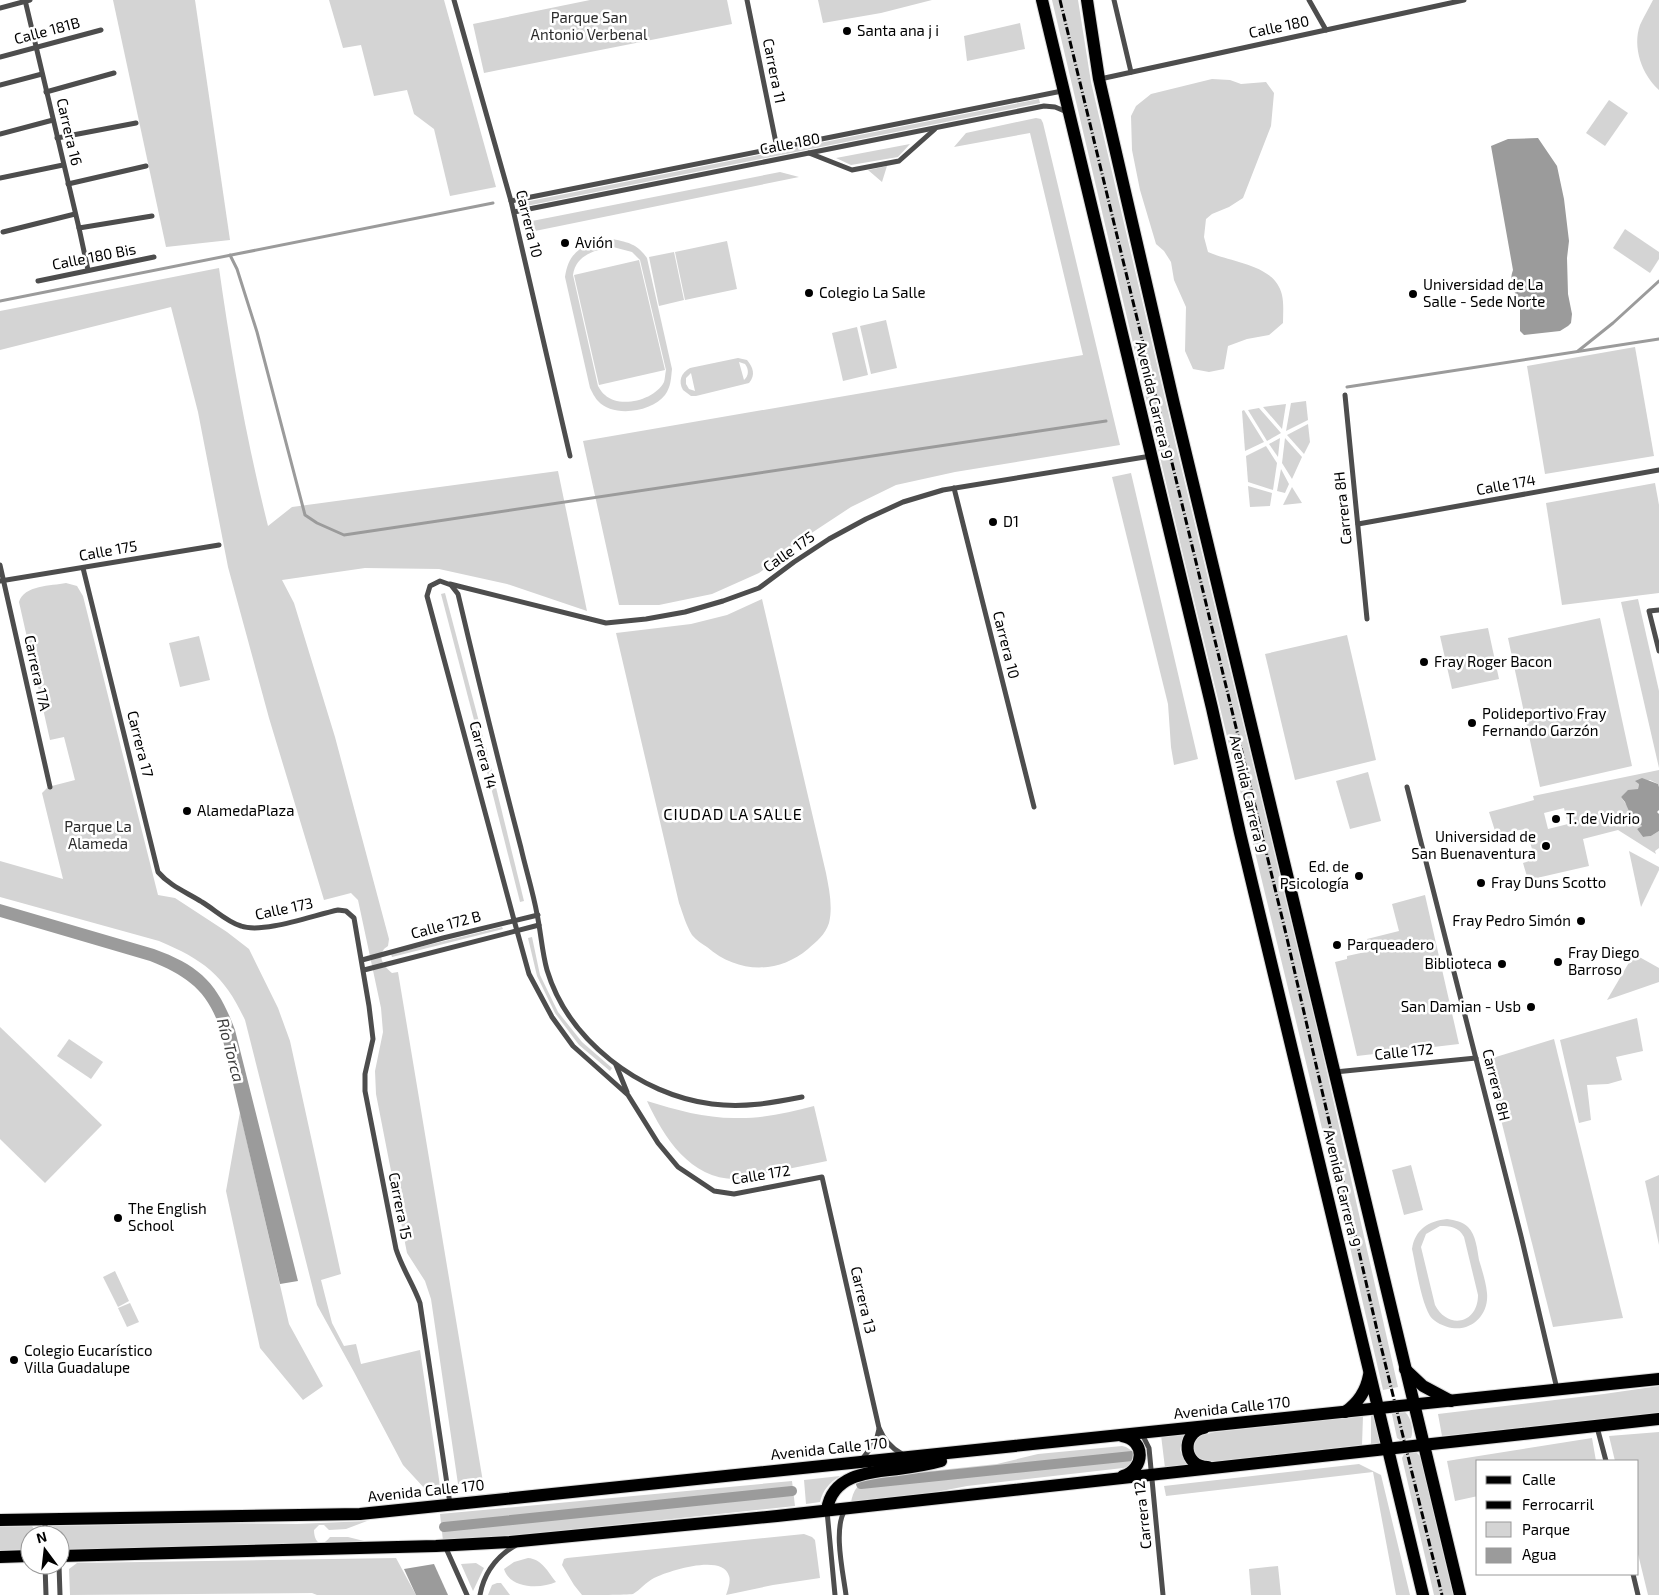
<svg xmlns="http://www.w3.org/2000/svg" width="1659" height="1595" viewBox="0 0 1659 1595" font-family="'Exo 2',sans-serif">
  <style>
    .green { fill: #d4d4d4; fill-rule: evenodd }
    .water { fill: #9b9b9b }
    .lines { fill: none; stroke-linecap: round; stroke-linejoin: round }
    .stream { stroke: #9b9b9b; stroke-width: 3 }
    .canal { stroke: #9b9b9b; stroke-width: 10 }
    .primary-casing { stroke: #dbdbdb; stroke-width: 14 }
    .minor { stroke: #4d4d4d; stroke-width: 5 }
    .primary { stroke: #000; stroke-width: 12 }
    .rail { stroke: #000; stroke-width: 3; stroke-dasharray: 8 2.5 1 2.5; stroke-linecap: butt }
    .poi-dot { fill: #000; stroke: #fff; stroke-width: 2 }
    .labels { text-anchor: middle; stroke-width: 5; stroke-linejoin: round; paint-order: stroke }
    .park-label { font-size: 15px; fill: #2b2b2b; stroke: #fff }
    .street-label { font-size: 15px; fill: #000; stroke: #fff }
    .poi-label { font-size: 15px; fill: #000; stroke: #fff; text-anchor: start }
    .neighbourhood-label { font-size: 16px; letter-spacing: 1px; fill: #000; stroke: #fff }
    .water-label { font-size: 16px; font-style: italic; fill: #3c3c3c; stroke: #fff }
  </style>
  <rect width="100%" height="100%" fill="#fff"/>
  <g class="green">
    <polygon points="113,0 195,0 230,240 166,247"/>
    <polygon points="329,0 444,0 496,187 450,196 434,129 414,114 407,90 374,96 361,45 343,48"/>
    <polygon points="590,0 727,0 732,24 484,73 473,24"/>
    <polygon points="818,0 932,0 881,13 823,23"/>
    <polygon points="1052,0 1078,0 1091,82 1177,450 1321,1046 1398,1387 1383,1390 1334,1178 1184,559"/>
    <path d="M1653 0H1659V90C1642 75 1632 47 1640 25 1644 16 1649 8 1653 0Z"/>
    <polygon points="1020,23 1025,49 967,61 964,36"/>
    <path d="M1212 79 1230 80 1241 84 1266 82 1274 93 1271 126 1243 198 1229 207 1212 214 1206 219 1204 237 1208 252C1232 263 1275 264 1282 295 1284 304 1283 314 1283 323L1269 335 1247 339 1228 346 1224 369 1209 372 1193 369 1185 351 1186 307 1174 280 1171 262 1164 251 1156 244 1140 190 1132 150 1131 116 1136 106 1151 94Z"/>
    <polygon points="1039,99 1040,103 526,206 525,202"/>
    <polygon points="1609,100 1628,113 1605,146 1586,133"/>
    <polygon points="1036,118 1041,119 1043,123 1120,445 955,472 896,485 851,507 810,534 759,573 712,594 659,605 619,605 583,441 1083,355 1030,133 954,147 966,133"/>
    <polygon points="910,144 898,157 851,165 836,158"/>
    <polygon points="887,166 882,182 868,170 869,170"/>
    <polygon points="780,172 799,177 535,231 532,221"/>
    <polygon points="1625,229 1659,252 1659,259 1650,273 1613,248"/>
    <path d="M613 239C630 243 637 244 647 258L672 369C671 378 671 387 665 395 652 412 613 418 598 401 595 398 592 392 590 388L565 277C569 248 587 243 613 239ZM613 247 632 252 640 260 666 370C665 374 665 379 664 382 655 400 620 409 605 395 602 393 600 389 598 386L573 275C576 255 594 250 613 247Z"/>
    <polygon points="727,241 737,289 685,300 675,252"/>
    <polygon points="674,252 684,300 659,306 649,257"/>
    <polygon points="639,260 665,370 599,385 574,275"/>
    <path d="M219 268C231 354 247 442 268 526L292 507 558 471 587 611 507 584 439 569 365 568 282 580 294 603 335 737 389 939 388 946C375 954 383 966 392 973L398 972 483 1482 458 1484 431 1299 425 1281 407 1253 376 1094 375 1071 383 1032 381 1008 358 900 351 893 324 900 269 718 228 567 198 412 171 307 0 350V311Z"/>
    <polygon points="886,320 897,368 871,374 860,326"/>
    <polygon points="857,327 868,375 843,381 832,333"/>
    <polygon points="1635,347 1654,456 1545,474 1527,366"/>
    <path d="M738 358 747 360C753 367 756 375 749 383L696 396H691L683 390C678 381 681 373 690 368ZM739 362 745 364C749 369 749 376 744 380ZM691 373 695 391 689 389 686 384V378Z"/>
    <polygon points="1306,401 1308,420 1286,431 1291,403"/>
    <polygon points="1286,404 1282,429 1263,407"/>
    <polygon points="1259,408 1281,433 1267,441 1248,410"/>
    <polygon points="1244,410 1264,442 1245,451 1242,411"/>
    <polygon points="1308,424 1310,442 1304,454 1287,435"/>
    <polygon points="1280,438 1278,457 1269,444"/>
    <polygon points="1285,438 1302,457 1292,479 1282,463"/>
    <polygon points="1266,446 1277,463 1273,490 1248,482 1246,456"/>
    <polygon points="1281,469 1289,484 1285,493 1277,491"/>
    <polygon points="1131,473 1198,759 1174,765 1171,747 1168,704 1112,477"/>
    <polygon points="1655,483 1659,505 1659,593 1562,605 1546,503"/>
    <polygon points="1248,486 1272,493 1270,506 1250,507"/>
    <polygon points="1292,487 1302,503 1283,505"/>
    <path d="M66 583 77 586 83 596 158 895 175 898 227 932 249 949 278 1008 290 1041 341 1274 321 1280 332 1323 344 1346 356 1344 361 1364 420 1350 440 1486 426 1490 403 1465 354 1372 317 1305 245 1020C224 975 204 960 159 941L0 897V861L63 879 42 793 48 787 75 780 64 737 50 740 19 602C24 585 51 586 66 583Z"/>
    <polygon points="445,593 483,737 479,739 441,594"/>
    <path d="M762 599 826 873C829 889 833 906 829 923 825 935 817 941 808 949 777 975 737 973 707 947 702 944 696 940 692 935 686 925 683 914 679 903L616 633 691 624 727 615Z"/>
    <polygon points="1638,599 1659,691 1659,768 1621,602"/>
    <polygon points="1600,618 1632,766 1540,787 1508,638"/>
    <polygon points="1488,628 1499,679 1452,689 1440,636"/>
    <polygon points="1347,635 1376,760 1295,780 1265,654"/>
    <polygon points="199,636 210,680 180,687 169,643"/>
    <polygon points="486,747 524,901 520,902 481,748"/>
    <path d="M1659 770V787L1658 784 1650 780 1639 784 1638 789 1621 797 1642 827 1637 829 1643 837 1651 836 1659 831V848L1655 851 1656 854 1618 830 1583 839 1589 866 1528 880 1523 863 1535 859 1526 829 1496 834 1489 812 1534 800 1533 796ZM1564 808 1568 824 1548 829 1544 813Z"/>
    <polygon points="1368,772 1381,821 1350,829 1336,781"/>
    <polygon points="1629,851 1659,867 1659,870 1641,907"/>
    <polygon points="1425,895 1459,1044 1357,1056 1335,962 1347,959 1347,956 1370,951 1367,939 1399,931 1392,904"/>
    <polygon points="502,927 503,929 392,957 391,954"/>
    <polygon points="532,937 540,975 558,1012 582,1042 612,1068 610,1071 579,1045 555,1013 537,976 528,938"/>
    <polygon points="1634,954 1659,968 1659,982 1607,1000"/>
    <polygon points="1637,1018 1643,1051 1616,1057 1622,1080 1608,1084 1587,1085 1591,1120 1579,1123 1560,1040"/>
    <polygon points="0,1027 102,1125 45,1183 0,1139"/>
    <polygon points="69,1039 103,1062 91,1079 57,1056"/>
    <polygon points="1554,1039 1623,1318 1553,1327 1486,1060"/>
    <path d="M647 1101C676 1110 705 1118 734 1118 761 1119 788 1113 814 1106L827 1161C806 1165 784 1170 763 1174 755 1176 745 1179 737 1179 691 1180 664 1138 647 1101Z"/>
    <polygon points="240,1112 289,1324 323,1386 303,1400 260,1348 226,1191"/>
    <polygon points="1411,1165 1423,1210 1404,1215 1392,1170"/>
    <polygon points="1659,1175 1659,1245 1645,1181"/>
    <path d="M1447 1219C1455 1220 1463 1222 1468 1227 1476 1235 1477 1249 1479 1260 1482 1270 1486 1282 1487 1293 1489 1314 1473 1331 1452 1328 1445 1327 1434 1322 1430 1316 1421 1301 1416 1267 1412 1249 1415 1229 1429 1221 1447 1219ZM1440 1226C1450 1226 1459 1227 1464 1237L1478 1295C1478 1324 1448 1330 1435 1305L1421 1247 1426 1234Z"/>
    <polygon points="115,1271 129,1301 118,1307 103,1277"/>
    <polygon points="130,1303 139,1322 127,1327 118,1308"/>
    <polygon points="1659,1386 1659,1413 1442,1436 1438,1414 1604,1394"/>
    <path d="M1405 1412C1411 1417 1414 1431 1411 1438L1400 1440 1397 1438 1392 1414Z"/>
    <polygon points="1374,1414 1381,1441 1379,1443 1371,1444 1371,1415"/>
    <polygon points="1363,1416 1362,1445 1202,1463 1196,1459 1192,1441 1194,1437 1215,1432"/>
    <polygon points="1659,1432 1659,1595 1648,1595 1638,1554 1638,1461 1615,1461 1609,1436"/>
    <polygon points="1184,1433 1180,1450 1188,1466 1165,1468 1161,1435"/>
    <polygon points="1592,1438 1596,1461 1478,1461 1478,1496 1455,1501 1447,1461"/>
    <path d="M1122 1446 1126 1447 1134 1452 1135 1461 1128 1467 1123 1468 967 1486 905 1498 851 1504C852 1490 860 1481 873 1477L997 1464 1038 1454Z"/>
    <polygon points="1416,1452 1420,1456 1453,1595 1434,1595 1402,1458 1404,1454"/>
    <polygon points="1359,1464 1381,1475 1410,1595 1396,1595 1373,1472 1166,1496 1164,1486"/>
    <path d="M840 1476C829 1483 823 1490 820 1502L806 1504 804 1480Z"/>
    <polygon points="792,1481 795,1506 510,1536 443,1541 440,1514"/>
    <path d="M367 1521 346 1529 329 1530 324 1525H319L314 1530C314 1542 321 1549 330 1537H348L372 1543 60 1551V1535H51L50 1528 54 1526 220 1523 297 1524Z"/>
    <polygon points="32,1526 34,1529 34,1535 30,1535 30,1551 0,1552 0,1527"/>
    <path d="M804 1534 812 1537 815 1540 820 1578 773 1585 726 1595C728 1589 731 1581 729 1576 723 1553 668 1571 654 1578 646 1582 640 1590 633 1594 627 1595 591 1595 582 1595L574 1585 562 1565 564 1559 567 1558Z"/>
    <polygon points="396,1558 416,1595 317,1595 312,1593 70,1595 69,1569 77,1563"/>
    <path d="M528 1558C542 1559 548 1572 556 1582 541 1589 510 1589 504 1569L514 1562Z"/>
    <polygon points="476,1563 484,1568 473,1591 461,1564"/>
    <polygon points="1278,1566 1281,1595 1251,1595 1249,1569"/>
    <polygon points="497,1583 501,1583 510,1595 488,1595 492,1585"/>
  </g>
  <g class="water">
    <path d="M1538 138 1557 166 1564 199 1569 241 1567 258 1568 294 1572 314 1571 323 1568 326 1560 331 1524 335 1520 331V300C1512 291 1509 281 1513 270L1491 146 1508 139Z"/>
    <polygon points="1642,778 1658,784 1659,787 1659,810 1657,812 1659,814 1659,831 1651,836 1643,837 1637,829 1642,826 1632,818 1625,802 1621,797 1628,790 1638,789 1639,784 1635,781"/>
    <path d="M0 904 154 949C201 966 218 984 235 1030L298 1281 280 1284 221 1032C209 992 188 976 150 961L0 917Z"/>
    <polygon points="434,1564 448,1595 416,1595 404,1569"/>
  </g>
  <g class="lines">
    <g class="stream">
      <polyline points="230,255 237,269 257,332 305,515 317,523 344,535 1106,421"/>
      <polyline points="0,301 493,203"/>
      <polyline points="1578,351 1613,323 1659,281"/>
      <polyline points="1347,387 1659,339"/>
    </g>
    <g class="canal">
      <polyline points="861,1484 1132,1456"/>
      <polyline points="444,1527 792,1491"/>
    </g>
    <defs>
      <g id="primary">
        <polyline points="1042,0 1212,708 1240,833 1423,1595"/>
        <polyline points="1087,0 1099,79 1174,404 1460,1595"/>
        <polyline points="1405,1369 1423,1386 1451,1401"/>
        <path d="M1345 1412C1358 1403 1366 1392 1369 1375"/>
        <path d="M1204 1428C1180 1433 1183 1467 1208 1467"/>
        <path d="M1122 1436C1146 1440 1145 1469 1123 1476"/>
        <path d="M827 1510C832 1474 870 1472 898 1469 913 1467 927 1465 941 1461"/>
        <polyline points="0,1520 360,1514 1659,1379"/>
        <polyline points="60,1556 436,1546 510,1542 777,1516 1659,1419"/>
        <polyline points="0,1557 30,1556"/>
      </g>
    </defs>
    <use href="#primary" class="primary-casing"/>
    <g class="minor">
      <polyline points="25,0 79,228 88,270"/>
      <polyline points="454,0 511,201 570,456"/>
      <polyline points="747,0 777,148"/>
      <polyline points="1114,0 1131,72"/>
      <polyline points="1309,0 1326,30"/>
      <polyline points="0,8 30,0"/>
      <polyline points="0,57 101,30"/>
      <polyline points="1100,79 1464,0"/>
      <polyline points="0,85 42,74"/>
      <polyline points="46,92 114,73"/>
      <polyline points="0,134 53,120"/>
      <polyline points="57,138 136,123"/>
      <polyline points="809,153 852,170 899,161 935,129"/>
      <polyline points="0,178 63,165"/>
      <polyline points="68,184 146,166"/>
      <polyline points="511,201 1062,91"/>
      <polyline points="514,212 1044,106 1055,107 1067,112"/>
      <polyline points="79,228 152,216"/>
      <polyline points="3,232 75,214"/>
      <polyline points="38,281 154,257"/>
      <polyline points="1345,395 1367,619"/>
      <polyline points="954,488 1034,807"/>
      <polyline points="1358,524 1659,470"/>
      <polyline points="0,565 50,787"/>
      <path d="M83 568 158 872C170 886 186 892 202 902 214 909 227 922 241 926 263 934 314 915 338 910L346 911 354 918 369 1006 373 1039 365 1074V1091L396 1249C402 1268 413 1284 420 1303L450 1504"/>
      <polyline points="0,581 219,545"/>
      <polyline points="450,584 606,623 646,619 685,612 723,601 759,588 794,562 829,539 866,519 903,502 943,490 1151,456"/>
      <polyline points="1659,610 1649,611 1659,651"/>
      <polyline points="1407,787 1521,1236 1557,1389"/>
      <polyline points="362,960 443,938 538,915"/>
      <polyline points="364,970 539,925"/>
      <polyline points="616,1065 627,1092"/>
      <polyline points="1335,1072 1476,1058"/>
      <path d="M802 1097C771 1103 744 1108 712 1104 640 1095 568 1040 547 970 542 952 541 933 537 914 533 892 526 870 521 848 499 764 478 679 458 594L451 585 440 581 430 586 427 596 514 920 529 974 552 1017 573 1046 628 1095 658 1143 678 1167 714 1191 734 1194 822 1177 879 1428C884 1440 891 1448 902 1454"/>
      <polyline points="1597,1427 1606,1461"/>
      <polyline points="1142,1434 1149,1448 1163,1595"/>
      <polyline points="863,1458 876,1441 879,1429"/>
      <path d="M845 1510C833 1529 843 1572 846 1595"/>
      <polyline points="827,1511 835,1595"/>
      <polyline points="45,1520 45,1535"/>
      <polyline points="445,1546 467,1595"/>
      <polyline points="45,1565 46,1595"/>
      <polyline points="59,1565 60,1595"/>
      <polyline points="1633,1574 1638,1595"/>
      <path d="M480 1595C484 1573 497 1556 516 1545"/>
    </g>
    <use href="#primary" class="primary"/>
    <polyline class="rail" points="1060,0 1286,934 1377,1330 1442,1595"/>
  </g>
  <g class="poi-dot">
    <circle cx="847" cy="31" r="5"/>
    <circle cx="565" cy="243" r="5"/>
    <circle cx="809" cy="293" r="5"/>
    <circle cx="1413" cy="294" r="5"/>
    <circle cx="993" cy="522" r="5"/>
    <circle cx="1424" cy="662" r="5"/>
    <circle cx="1472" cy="723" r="5"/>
    <circle cx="187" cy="811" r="5"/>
    <circle cx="1556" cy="819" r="5"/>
    <circle cx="1546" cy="846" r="5"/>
    <circle cx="1359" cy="876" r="5"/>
    <circle cx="1481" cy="883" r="5"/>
    <circle cx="1581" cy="921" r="5"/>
    <circle cx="1337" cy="945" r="5"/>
    <circle cx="1558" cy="962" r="5"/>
    <circle cx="1502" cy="964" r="5"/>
    <circle cx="1531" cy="1007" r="5"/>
    <circle cx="118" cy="1218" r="5"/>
    <circle cx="14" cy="1360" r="5"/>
  </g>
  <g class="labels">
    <g class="park-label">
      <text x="589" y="23">Parque San<tspan x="589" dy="17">Antonio Verbenal</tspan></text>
      <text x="98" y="832">Parque La<tspan x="98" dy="17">Alameda</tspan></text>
    </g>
    <g class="street-label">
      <text transform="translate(1279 27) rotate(-12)" y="5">Calle 180</text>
      <text transform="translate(47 31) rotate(-15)" y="5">Calle 181B</text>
      <text transform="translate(774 71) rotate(79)" y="5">Carrera 11</text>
      <text transform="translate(69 132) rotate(77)" y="5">Carrera 16</text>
      <text transform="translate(790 144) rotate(-11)" y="5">Calle 180</text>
      <text transform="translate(529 224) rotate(76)" y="5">Carrera 10</text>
      <text transform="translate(94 257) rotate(-11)" y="5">Calle 180 Bis</text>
      <text transform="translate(1154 400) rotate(77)" y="5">Avenida Carrera 9</text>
      <text transform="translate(1506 485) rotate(-10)" y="5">Calle 174</text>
      <text transform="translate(1343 508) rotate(-96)" y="5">Carrera 8H</text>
      <text transform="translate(108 551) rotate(-10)" y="5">Calle 175</text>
      <text transform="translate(789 552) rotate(-35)" y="5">Calle 175</text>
      <text transform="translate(1006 645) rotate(76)" y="5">Carrera 10</text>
      <text transform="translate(37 673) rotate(78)" y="5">Carrera 17A</text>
      <text transform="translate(140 744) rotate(76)" y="5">Carrera 17</text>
      <text transform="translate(483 755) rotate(75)" y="5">Carrera 14</text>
      <text transform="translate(1248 794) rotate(77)" y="5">Avenida Carrera 9</text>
      <text transform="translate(284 909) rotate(-12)" y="5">Calle 173</text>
      <text transform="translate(446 925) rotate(-15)" y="5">Calle 172 B</text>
      <text transform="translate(1404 1052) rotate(-6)" y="5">Calle 172</text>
      <text transform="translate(1496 1085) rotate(76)" y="5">Carrera 8H</text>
      <text transform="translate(761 1175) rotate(-9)" y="5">Calle 172</text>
      <text transform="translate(1342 1188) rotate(77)" y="5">Avenida Carrera 9</text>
      <text transform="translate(400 1206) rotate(79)" y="5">Carrera 15</text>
      <text transform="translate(863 1300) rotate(77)" y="5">Carrera 13</text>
      <text transform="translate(1232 1408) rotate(-6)" y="5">Avenida Calle 170</text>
      <text transform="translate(829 1449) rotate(-6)" y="5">Avenida Calle 170</text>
      <text transform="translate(426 1491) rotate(-6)" y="5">Avenida Calle 170</text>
      <text transform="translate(1143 1515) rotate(-96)" y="5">Carrera 12</text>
    </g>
    <g class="poi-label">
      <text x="857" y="36">Santa ana j i</text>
      <text x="575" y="248">Avión</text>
      <text x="1423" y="290">Universidad de La<tspan x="1423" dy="17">Salle - Sede Norte</tspan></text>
      <text x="819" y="298">Colegio La Salle</text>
      <text x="1003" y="527">D1</text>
      <text x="1434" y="667">Fray Roger Bacon</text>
      <text x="1482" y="719">Polideportivo Fray<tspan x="1482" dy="17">Fernando Garzón</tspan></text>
      <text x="197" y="816">AlamedaPlaza</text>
      <text x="1566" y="824">T. de Vidrio</text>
      <text x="1536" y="842" text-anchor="end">Universidad de<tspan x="1536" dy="17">San Buenaventura</tspan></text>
      <text x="1349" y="872" text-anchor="end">Ed. de<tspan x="1349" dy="17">Psicología</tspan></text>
      <text x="1491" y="888">Fray Duns Scotto</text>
      <text x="1571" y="926" text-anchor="end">Fray Pedro Simón</text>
      <text x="1347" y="950">Parqueadero</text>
      <text x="1568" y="958">Fray Diego<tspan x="1568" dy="17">Barroso</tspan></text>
      <text x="1492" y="969" text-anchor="end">Biblioteca</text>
      <text x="1521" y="1012" text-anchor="end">San Damian - Usb</text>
      <text x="128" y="1214">The English<tspan x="128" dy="17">School</tspan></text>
      <text x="24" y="1356">Colegio Eucarístico<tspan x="24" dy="17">Villa Guadalupe</tspan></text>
    </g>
    <g class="neighbourhood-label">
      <text x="733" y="820">CIUDAD LA SALLE</text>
    </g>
    <g class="water-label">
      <text transform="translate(231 1050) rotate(75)" y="6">Río Torca</text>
    </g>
  </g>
  <rect x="1476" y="1460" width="162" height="115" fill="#ffffff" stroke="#999999"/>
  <rect x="1486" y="1476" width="25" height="8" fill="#000000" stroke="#999999"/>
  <text x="1522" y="1485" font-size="15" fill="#000000">Calle</text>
  <rect x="1486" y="1501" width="25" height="8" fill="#000000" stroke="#999999"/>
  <text x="1522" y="1510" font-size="15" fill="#000000">Ferrocarril</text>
  <rect x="1486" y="1522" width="25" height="15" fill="#d4d4d4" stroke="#999999"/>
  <text x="1522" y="1535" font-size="15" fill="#000000">Parque</text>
  <rect x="1486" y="1548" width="25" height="15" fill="#9b9b9b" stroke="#999999"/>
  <text x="1522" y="1560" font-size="15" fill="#000000">Agua</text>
  <g transform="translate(45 1550) rotate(345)"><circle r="24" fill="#ffffff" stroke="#999999"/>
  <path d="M0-4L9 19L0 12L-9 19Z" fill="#000000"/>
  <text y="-8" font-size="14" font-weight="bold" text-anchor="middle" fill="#000000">N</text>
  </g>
</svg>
